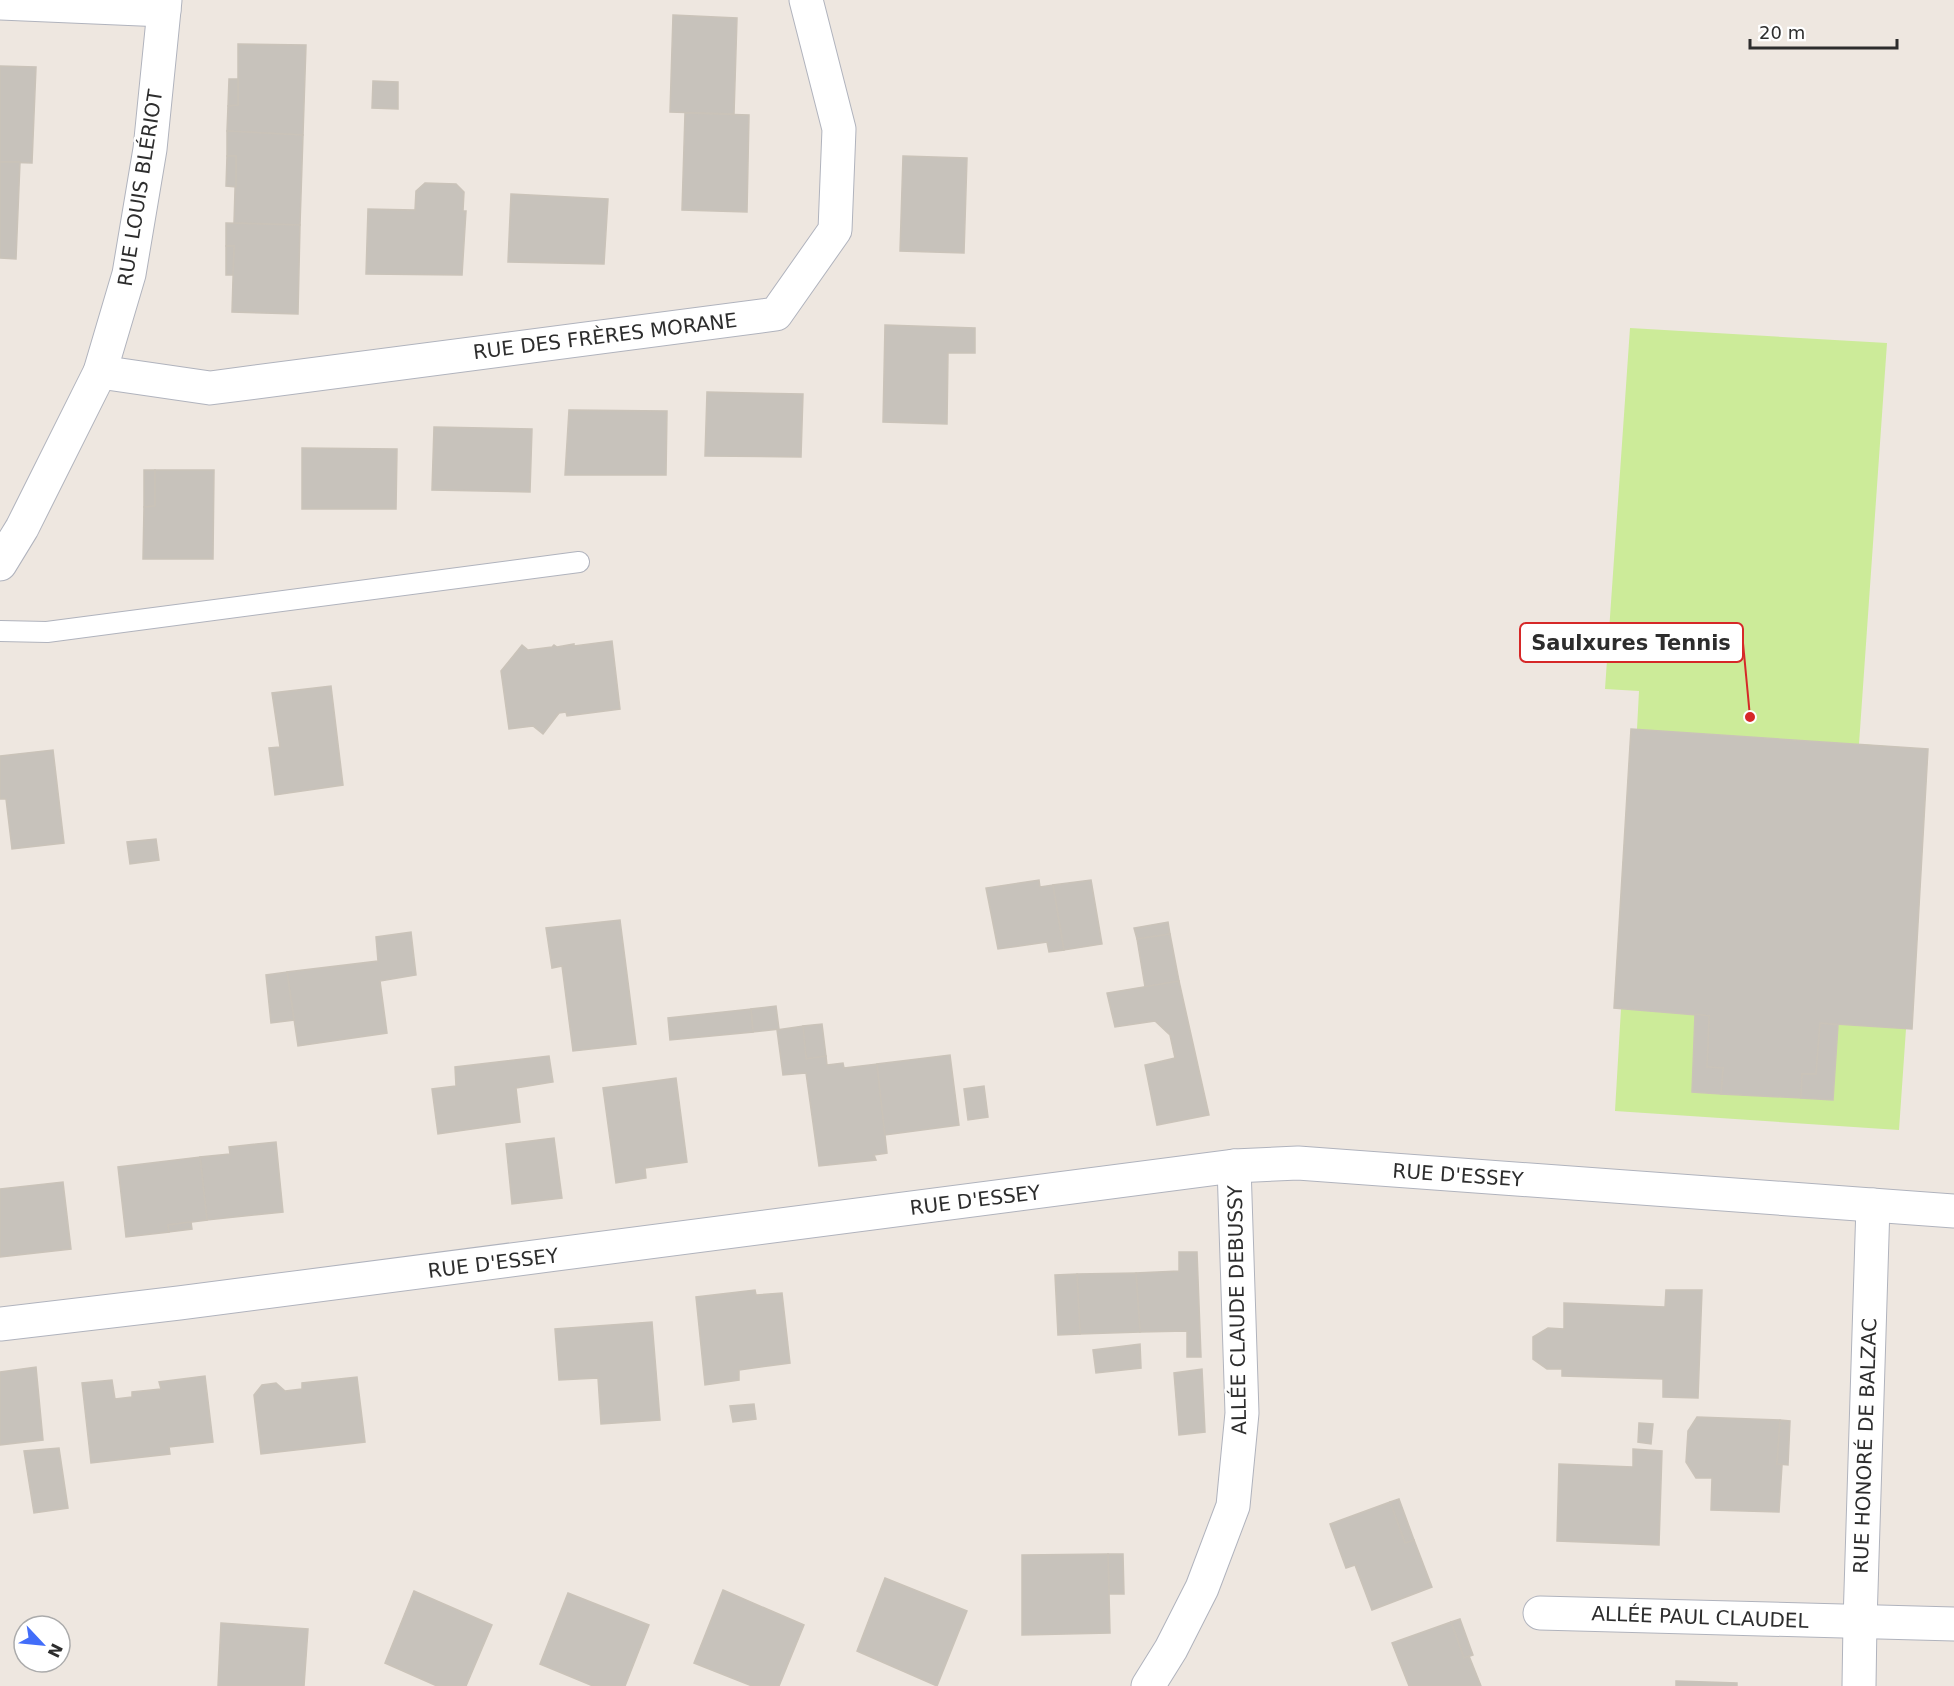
<svg xmlns="http://www.w3.org/2000/svg" width="1954" height="1686" viewBox="0 0 1954 1686" font-family="'DejaVu Sans',sans-serif">
  <style>
    .pitch { fill: #cceb99 }
    .building { fill: #c7c2bb; stroke: #cac3b9; stroke-width: 1.5 }
    .lines { fill: none; stroke-linecap: round; stroke-linejoin: round }
    .service-casing { stroke: #b0b3bd; stroke-width: 22 }
    .minor-casing { stroke: #b0b3bd; stroke-width: 35 }
    .service { stroke: #fff; stroke-width: 20 }
    .minor { stroke: #fff; stroke-width: 33 }
    .labels { text-anchor: middle; stroke-width: 5; stroke-linejoin: round; paint-order: stroke }
    .street-label { font-size: 20px; fill: #2d2d2d; stroke: #fff }
    .leader { fill: none; stroke: #d62828; stroke-width: 2 }
    .callout-dot { fill: #d62828; stroke: #fff; stroke-width: 2 }
    .callout { fill: #fff; stroke: #d62828; stroke-width: 2 }
    .callout-label { font-size: 21px; text-anchor: middle; font-weight: bold; fill: #2d2d2d }
  </style>
  <rect width="100%" height="100%" fill="#eee7e0"/>
  <polygon class="pitch" points="1630,328 1887,343 1859,744 1928,749 1912,1029 1906,1029 1899,1130 1615,1111 1621,1009 1614,1008 1631,729 1637,729 1639,691 1605,689"/>
  <g class="building">
    <polygon points="673,15 737,18 734,114 670,112"/>
    <polygon points="238,44 306,45 303,135 227,131 228,106 238,105"/>
    <polygon points="0,66 36,67 32,163 0,162"/>
    <polygon points="229,79 238,79 238,105 228,106"/>
    <polygon points="373,81 398,82 398,109 372,108"/>
    <polygon points="685,113 749,115 747,212 682,210"/>
    <polygon points="227,131 303,135 300,225 234,223 236,156 227,156"/>
    <polygon points="227,156 236,156 236,187 226,186"/>
    <polygon points="903,156 967,158 964,253 900,251"/>
    <polygon points="0,162 20,162 16,259 0,258"/>
    <polygon points="425,183 456,184 464,192 463,211 466,211 462,275 366,274 368,209 415,210 416,191"/>
    <polygon points="511,194 608,199 604,264 508,262"/>
    <polygon points="226,223 300,225 298,314 232,312 234,246 226,246"/>
    <polygon points="226,246 234,246 233,275 226,275"/>
    <polygon points="885,325 975,328 975,353 948,353 947,424 883,422"/>
    <polygon points="707,392 803,394 801,457 705,456"/>
    <polygon points="569,410 667,411 666,475 565,475"/>
    <polygon points="434,427 532,429 530,492 432,490"/>
    <polygon points="302,448 397,449 396,509 302,509"/>
    <polygon points="144,470 155,470 155,506 144,507"/>
    <polygon points="155,470 214,470 213,559 143,559 144,507 155,506"/>
    <polygon points="612,641 620,709 567,716 566,712 559,713 543,734 533,726 509,729 501,671 522,645 528,650 552,647 554,645 557,647 574,644 574,646"/>
    <polygon points="331,686 343,785 275,795 269,748 280,747 272,693"/>
    <polygon points="1631,729 1928,749 1912,1029 1820,1023 1816,1074 1802,1074 1801,1098 1721,1094 1723,1068 1707,1067 1709,1016 1614,1008"/>
    <polygon points="53,750 64,843 12,849 6,799 0,799 0,756"/>
    <polygon points="156,839 159,860 130,864 127,842"/>
    <polygon points="1039,880 1040,887 1053,885 1064,950 1049,952 1047,942 998,949 986,888"/>
    <polygon points="1091,880 1102,944 1064,950 1053,885"/>
    <polygon points="620,920 636,1044 573,1051 562,966 552,968 546,928"/>
    <polygon points="1168,922 1170,934 1137,939 1134,928"/>
    <polygon points="411,932 416,975 380,981 387,1033 298,1046 287,972 378,961 376,937"/>
    <polygon points="1170,934 1179,981 1145,987 1137,939"/>
    <polygon points="287,972 294,1020 271,1023 266,975"/>
    <polygon points="1179,981 1209,1115 1157,1125 1145,1065 1175,1058 1170,1035 1155,1021 1115,1027 1107,993"/>
    <polygon points="776,1006 779,1029 753,1032 751,1009"/>
    <polygon points="751,1009 753,1032 670,1040 668,1018"/>
    <polygon points="1695,1014 1709,1016 1707,1067 1723,1068 1721,1094 1692,1092"/>
    <polygon points="1820,1023 1838,1025 1833,1100 1801,1098 1802,1074 1816,1074"/>
    <polygon points="822,1024 826,1056 806,1059 803,1026"/>
    <polygon points="803,1026 806,1059 826,1056 827,1065 843,1063 844,1068 877,1064 887,1153 874,1155 876,1160 819,1166 806,1073 783,1075 777,1030"/>
    <polygon points="950,1055 959,1125 885,1135 877,1064"/>
    <polygon points="549,1056 553,1082 516,1088 520,1122 438,1134 432,1089 456,1086 455,1067"/>
    <polygon points="676,1078 687,1162 645,1168 646,1178 616,1183 603,1088"/>
    <polygon points="984,1086 988,1117 968,1120 964,1089"/>
    <polygon points="554,1138 562,1198 512,1204 506,1144"/>
    <polygon points="276,1142 283,1212 207,1220 200,1157 230,1154 229,1147"/>
    <polygon points="200,1157 207,1220 168,1225 169,1232 126,1237 118,1167"/>
    <polygon points="63,1182 71,1249 0,1257 0,1189"/>
    <polygon points="191,1222 192,1229 169,1232 168,1225"/>
    <polygon points="1179,1252 1197,1252 1201,1357 1187,1357 1187,1331 1140,1332 1136,1273 1179,1271"/>
    <polygon points="1136,1273 1140,1332 1080,1334 1077,1274"/>
    <polygon points="1077,1274 1080,1334 1058,1335 1055,1275"/>
    <polygon points="755,1290 756,1295 782,1293 790,1363 739,1370 739,1380 705,1385 696,1297"/>
    <polygon points="1666,1290 1702,1290 1698,1398 1663,1397 1663,1379 1562,1376 1562,1369 1547,1369 1533,1359 1533,1337 1548,1328 1564,1329 1564,1303 1665,1307"/>
    <polygon points="652,1322 660,1420 601,1424 598,1378 559,1380 555,1329"/>
    <polygon points="1140,1344 1141,1368 1096,1373 1093,1350"/>
    <polygon points="36,1367 43,1440 0,1445 0,1372"/>
    <polygon points="1202,1369 1205,1432 1179,1435 1174,1373"/>
    <polygon points="205,1376 213,1442 169,1447 170,1454 91,1463 82,1383 112,1380 115,1399 132,1397 132,1392 161,1389 159,1382"/>
    <polygon points="357,1377 365,1442 261,1454 254,1395 262,1385 276,1383 285,1391 302,1389 302,1383"/>
    <polygon points="754,1404 756,1419 733,1422 730,1406"/>
    <polygon points="1697,1417 1780,1420 1777,1464 1782,1465 1779,1512 1711,1510 1712,1478 1696,1478 1686,1462 1688,1431"/>
    <polygon points="1780,1420 1790,1421 1788,1465 1777,1464"/>
    <polygon points="1639,1423 1653,1424 1651,1444 1638,1442"/>
    <polygon points="59,1448 68,1508 34,1513 24,1451"/>
    <polygon points="1633,1449 1662,1451 1659,1545 1557,1541 1559,1464 1633,1467"/>
    <polygon points="1399,1499 1414,1540 1405,1543 1390,1502"/>
    <polygon points="1390,1502 1405,1543 1414,1540 1432,1587 1372,1610 1355,1565 1346,1568 1330,1524"/>
    <polygon points="1108,1554 1123,1554 1124,1594 1109,1594"/>
    <polygon points="1108,1554 1110,1633 1022,1635 1022,1555"/>
    <polygon points="885,1578 967,1611 937,1686 857,1651"/>
    <polygon points="723,1590 804,1625 779,1686 752,1686 694,1663"/>
    <polygon points="414,1591 492,1625 466,1686 437,1686 385,1663"/>
    <polygon points="568,1593 649,1625 625,1686 593,1686 540,1664"/>
    <polygon points="1460,1619 1473,1655 1464,1658 1451,1622"/>
    <polygon points="1451,1622 1464,1658 1469,1656 1481,1686 1409,1686 1392,1643"/>
    <polygon points="221,1623 308,1629 304,1686 218,1686"/>
    <polygon points="1676,1681 1737,1683 1737,1686 1676,1686"/>
  </g>
  <g class="lines">
    <defs>
      <polyline id="service" points="0,631 47,632 579,562"/>
      <g id="minor">
        <polyline points="0,3 164,10"/>
        <polyline points="100,372 210,388 776,314 835,230 839,129 806,0"/>
        <polyline points="0,564 22,528 100,372 129,274 150,149 165,0"/>
        <polyline points="0,1324 179,1303 1234,1166 1298,1163 1954,1211"/>
        <polyline points="1540,1613 1954,1624"/>
        <polyline points="1148,1686 1171,1649 1202,1588 1233,1506 1242,1413 1234,1166"/>
        <polyline points="1859,1686 1860,1622 1873,1205"/>
      </g>
    </defs>
    <use href="#service" class="service-casing"/>
    <use href="#minor" class="minor-casing"/>
    <use href="#service" class="service"/>
    <use href="#minor" class="minor"/>
  </g>
  <g class="labels">
    <g class="street-label">
      <text transform="translate(140 188) rotate(-81)" y="7">RUE LOUIS BLÉRIOT</text>
      <text transform="translate(605 336) rotate(-7)" y="7">RUE DES FRÈRES MORANE</text>
      <text transform="translate(1458 1175) rotate(4)" y="7">RUE D'ESSEY</text>
      <text transform="translate(975 1200) rotate(-7)" y="7">RUE D'ESSEY</text>
      <text transform="translate(493 1263) rotate(-7)" y="7">RUE D'ESSEY</text>
      <text transform="translate(1237 1310) rotate(-91)" y="7">ALLÉE CLAUDE DEBUSSY</text>
      <text transform="translate(1865 1446) rotate(-88)" y="7">RUE HONORÉ DE BALZAC</text>
      <text transform="translate(1700 1617) rotate(2)" y="7">ALLÉE PAUL CLAUDEL</text>
    </g>
  </g>
  <path class="leader" d="M1750 717L1743 643"/>
  <circle class="callout-dot" cx="1750" cy="717" r="6"/>
  <rect class="callout" x="1520" y="623" width="223" height="39" rx="6"/>
  <g class="callout-label">
    <text x="1631" y="650">Saulxures Tennis</text>
  </g>
  <g transform="translate(42 1644) rotate(116)"><circle r="28" fill="#ffffff" stroke="#ababab" stroke-width="1.5"/>
  <path d="M0-4.5L10 22L0 15L-10 22Z" fill="#426df9"/>
  <text y="-9" font-size="16" font-weight="bold" text-anchor="middle" fill="#2d2d2d">N</text>
  </g>
  <path d="M1750 39v9h147v-9" fill="none" stroke="#2d2d2d" stroke-width="3"/>
  <text x="1759" y="39" font-size="18" fill="#2d2d2d" stroke="#ffffff" stroke-width="4.5" paint-order="stroke">20 m</text>
</svg>
